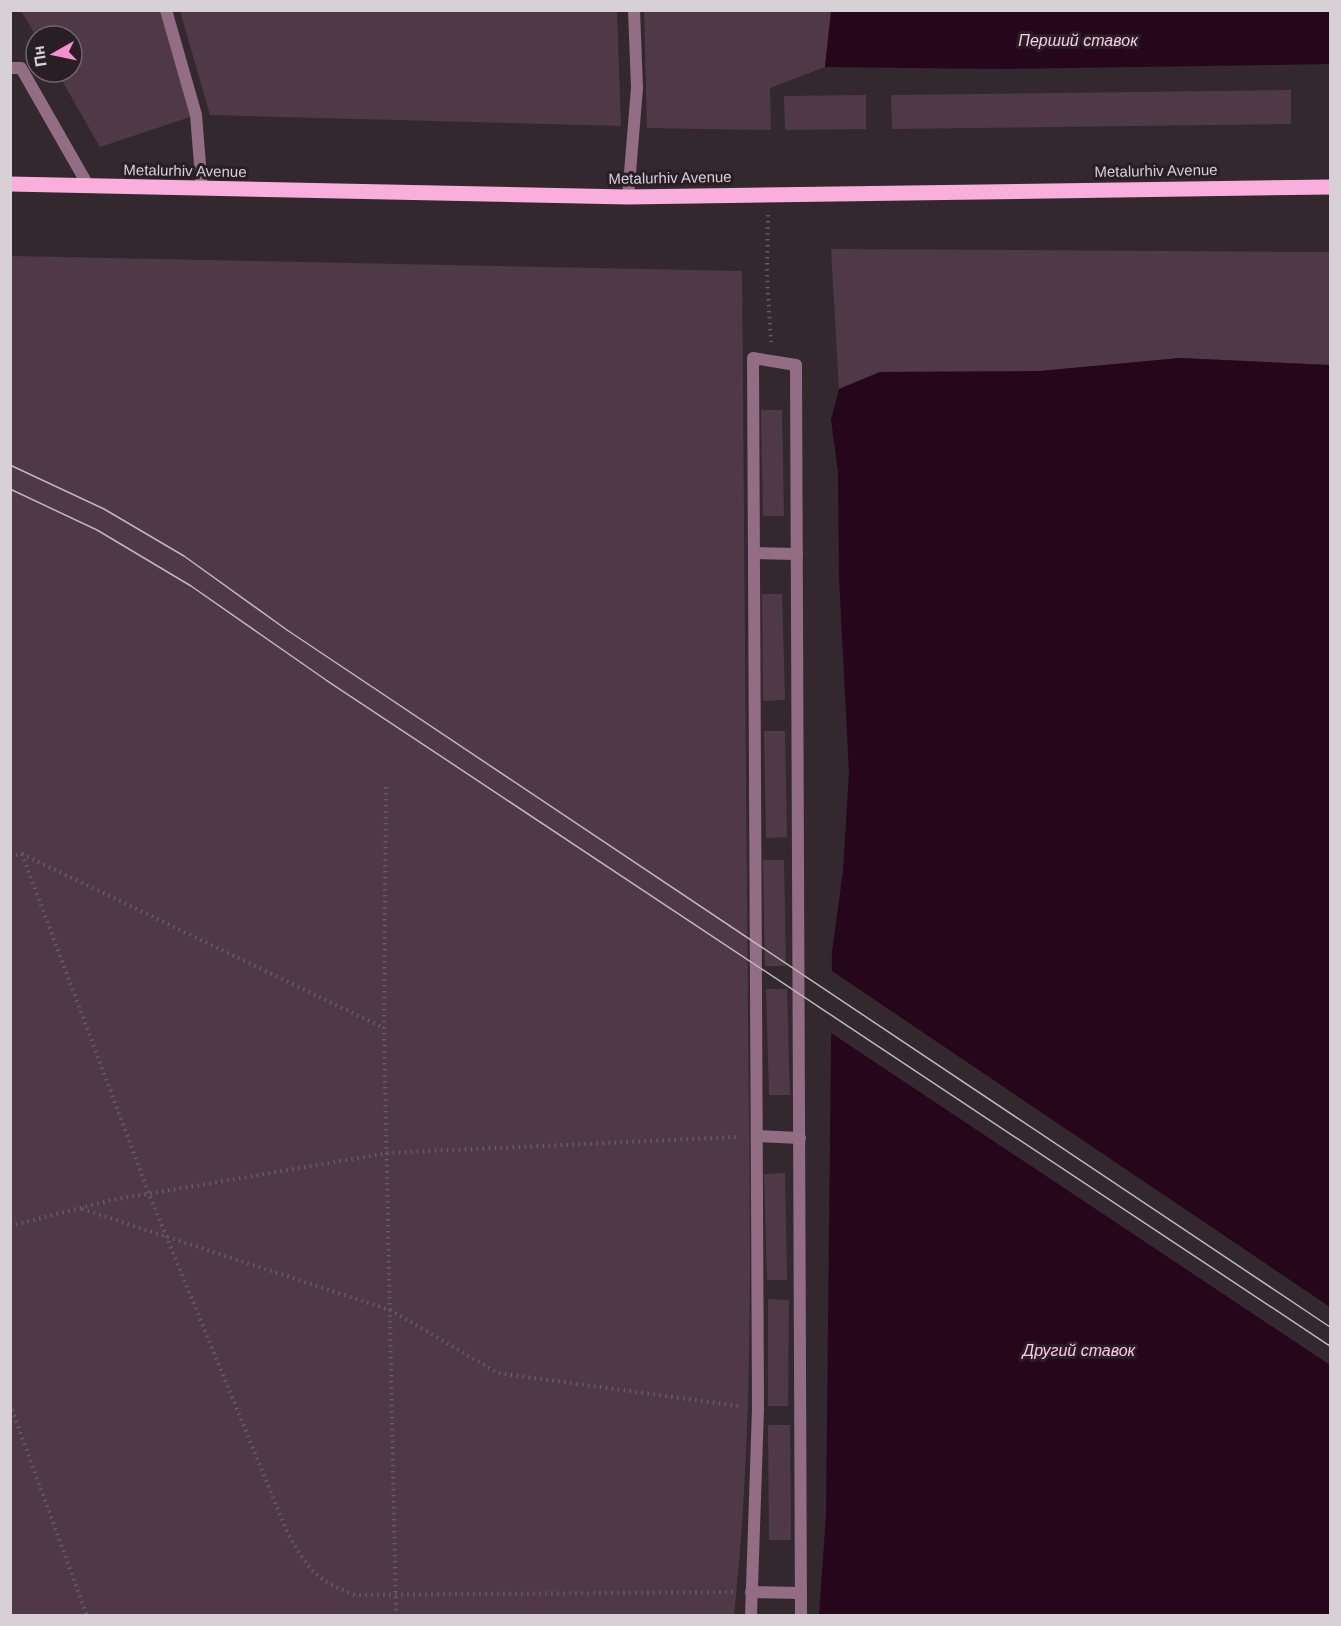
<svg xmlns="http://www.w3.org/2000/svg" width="1341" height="1626" viewBox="0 0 1341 1626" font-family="Arial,sans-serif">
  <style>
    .green { fill: #503947 }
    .water { fill: #25061b }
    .pier { fill: #32282e }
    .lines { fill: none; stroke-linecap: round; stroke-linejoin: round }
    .path { stroke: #665d63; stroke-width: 4; stroke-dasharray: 1.5 4.5; stroke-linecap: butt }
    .lane { stroke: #926d83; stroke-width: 12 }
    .street { stroke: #926d83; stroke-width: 12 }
    .primary { stroke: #f9aedc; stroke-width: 15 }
    .tram { stroke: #beb7bb; stroke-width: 1.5 }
    .labels { text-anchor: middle; stroke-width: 6; stroke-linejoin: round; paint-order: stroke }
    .street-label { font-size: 15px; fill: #d7d0d4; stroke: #281e24 }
    .water-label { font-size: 16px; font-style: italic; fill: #fdc7e7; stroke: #281e24 }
  </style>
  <rect width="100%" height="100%" fill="#32282e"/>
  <g class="green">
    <polygon points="21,11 166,11 196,115 100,147 57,72 72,72 72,36 36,36"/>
    <polygon points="180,11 617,11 621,126 210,115"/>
    <polygon points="644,11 831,11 825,67 770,88 771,130 647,128"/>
    <polygon points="1291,90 1291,124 892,129 891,95"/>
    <polygon points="866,95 866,129 785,130 784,96"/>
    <polygon points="831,249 1330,252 1330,365 1180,358 1040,371 880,372 839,389"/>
    <path d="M11 256 742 271C744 521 746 771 748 1021 750 1219 755 1419 734 1615H11Z"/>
    <polygon points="761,410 782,410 784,516 763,516"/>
    <polygon points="762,594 782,594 785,700 763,701"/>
    <polygon points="764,731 785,731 787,837 766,838"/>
    <polygon points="763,860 784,860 786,966 765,966"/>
    <polygon points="766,989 787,989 790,1095 769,1095"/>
    <polygon points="785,1173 787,1280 767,1280 764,1174"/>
    <polygon points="768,1299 789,1300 788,1406 768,1406"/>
    <polygon points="768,1425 790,1425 791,1540 769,1540"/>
  </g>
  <g class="water">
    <polygon points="831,11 1330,11 1330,64 1004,69 825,67"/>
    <polygon points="1180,358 1330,365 1330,1615 819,1616 826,1515 832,952 843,871 849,772 839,578 838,471 831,420 839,389 880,372 1040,371"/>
  </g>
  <polygon class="pier" points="829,969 1330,1307 1330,1365 828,1031"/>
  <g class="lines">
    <g class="path">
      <polyline points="768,215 767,275 771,342"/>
      <polyline points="386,787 384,1028 396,1616"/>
      <path d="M22 854 149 1194 288 1534C309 1570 315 1580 355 1595L733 1592"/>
      <polyline points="10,856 22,854 384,1028"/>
      <polyline points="82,1209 390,1310 498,1373 738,1406"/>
      <polyline points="10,1226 112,1200 388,1153 737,1137"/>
      <polyline points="10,1404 87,1616"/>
    </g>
    <g class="lane">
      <polyline points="10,68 21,68 89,187"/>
      <polyline points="628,197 637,88 634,10"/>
    </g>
    <g class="street">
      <polyline points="166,10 196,115 202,189"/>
      <polyline points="755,553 797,554"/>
      <polyline points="758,1136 800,1138"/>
      <polyline points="751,1592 801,1593"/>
      <polyline points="751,1616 758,1409 753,358 796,365 801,1616"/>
    </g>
    <polyline class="primary" points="10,184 628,197 1330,187"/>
    <g class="tram">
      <polyline points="10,465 104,509 184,556 287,630 1330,1327"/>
      <polyline points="10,489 97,530 191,586 326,680 1330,1346"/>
    </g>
  </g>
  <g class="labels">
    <g class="street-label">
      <text transform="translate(185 171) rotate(1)" y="5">Metalurhiv Avenue</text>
      <text transform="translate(1156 171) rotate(-1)" y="5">Metalurhiv Avenue</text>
      <text transform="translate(670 178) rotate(-1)" y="5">Metalurhiv Avenue</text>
    </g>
    <g class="water-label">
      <text x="1078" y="46">Перший ставок</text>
      <text x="1079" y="1356">Другий ставок</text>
    </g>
  </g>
  <rect width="1341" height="1626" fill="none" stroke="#d7d0d4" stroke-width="24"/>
  <g transform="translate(54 54) rotate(261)"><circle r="28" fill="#281e24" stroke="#6e656a" stroke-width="1.5"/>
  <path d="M0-4.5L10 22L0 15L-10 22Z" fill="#f590d1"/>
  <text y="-9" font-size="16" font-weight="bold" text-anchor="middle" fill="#d7d0d4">Пн</text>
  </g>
</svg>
